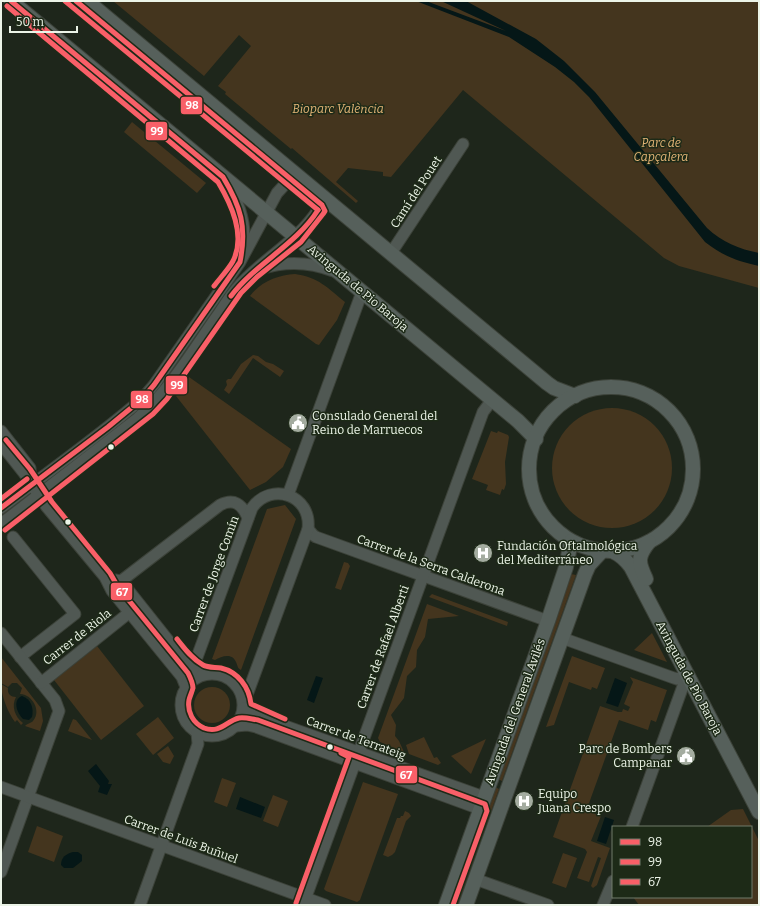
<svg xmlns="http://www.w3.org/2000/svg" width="760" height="906" viewBox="0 0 760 906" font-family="Bitter,serif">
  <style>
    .green { fill: #44351e }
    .water { fill: #051717 }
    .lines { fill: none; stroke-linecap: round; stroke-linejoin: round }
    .minor-casing { stroke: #3c4239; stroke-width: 13 }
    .major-casing { stroke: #3c4239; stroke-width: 16 }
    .minor { stroke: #505853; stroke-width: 11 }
    .major { stroke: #56605b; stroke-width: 14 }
    .bus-1-casing { stroke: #1d2a17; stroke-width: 8 }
    .bus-2-casing { stroke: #1d2a17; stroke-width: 8 }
    .bus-3-casing { stroke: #1d2a17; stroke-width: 8 }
    .bus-1 { stroke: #f95f68; stroke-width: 5 }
    .bus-2 { stroke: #f95f68; stroke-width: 5 }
    .bus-3 { stroke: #f95f68; stroke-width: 5 }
    .bus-dot { fill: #ecf4e8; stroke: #1d2a17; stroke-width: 1.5 }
    .labels { text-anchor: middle; stroke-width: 3; stroke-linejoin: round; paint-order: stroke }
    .park-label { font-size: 12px; font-style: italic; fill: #e6b678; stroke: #1d2a17 }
    .street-label { font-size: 12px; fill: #ecf4e8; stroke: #1d2a17 }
    .poi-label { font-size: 12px; fill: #ecf4e8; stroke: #1d2a17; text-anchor: start }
    .line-badge { stroke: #1d2a17; stroke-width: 1.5 }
    .badge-label { font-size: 11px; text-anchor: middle; font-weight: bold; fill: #fff }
  </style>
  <rect width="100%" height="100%" fill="#1e261b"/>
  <g class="green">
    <polygon points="113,1 759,1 759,288 679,266 664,258 463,90 391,177 383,176 383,172 348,168 336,182 358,201 356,203 292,148 291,149 225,94 226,92 218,86 251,46 239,35 204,76"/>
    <polygon points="132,122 206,183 197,193 124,132"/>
    <path d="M295 274C318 277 328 288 345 302L337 320 319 345 316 344 250 296C260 282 278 275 295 274Z"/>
    <polygon points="253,355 258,356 266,362 273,364 284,371 280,377 253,358 229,394 224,390 227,385 226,381 228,379 231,379 241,364"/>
    <polygon points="189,377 291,449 283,467 266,482 250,490 176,396"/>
    <circle cx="612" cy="468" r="60"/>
    <polygon points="491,431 497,433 498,431 508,435 509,437 505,462 506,484 504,490 502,489 500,495 486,490 488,485 472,479"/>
    <path d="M285 505 296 519 241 670C237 668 238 666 236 662 232 653 222 656 215 660L212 659 267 509Z"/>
    <polygon points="344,562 348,563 350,566 341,590 335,588"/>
    <polygon points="571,574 576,575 502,781 498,779"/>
    <polygon points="432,594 508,622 507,626 429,597"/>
    <polygon points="427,604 459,616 428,619 425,637 417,650 416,667 407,676 404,698 391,715 396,725 395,736 399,741 404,752 380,742 378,738"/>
    <polygon points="652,633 667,662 634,650"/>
    <polygon points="97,646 144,706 101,740 54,680"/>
    <polygon points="572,656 605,668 597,689 592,687 591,690 569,682 554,725 546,727"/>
    <path d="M1 657 41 708 43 721 40 731 25 726C28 723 31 723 33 721 42 711 32 694 20 694L22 688 17 683H12L8 687 1 683Z"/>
    <polygon points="630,677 667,690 656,722 651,720 648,730 619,720 588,806 584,805 582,809 601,816 591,841 610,848 597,885 593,888 591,886 601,858 598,857 589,882 577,878 587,852 585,849 553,837 600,706 618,712 622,712 623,709 628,711 630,707 624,704 633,682"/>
    <path d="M1 684 8 688C7 694 11 697 16 697 11 706 15 717 23 723L21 725 17 720 15 722C8 713 1 695 1 684Z"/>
    <circle cx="212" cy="705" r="18"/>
    <polygon points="158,717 174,738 153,755 136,734"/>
    <polygon points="73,719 76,720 92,740 68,731"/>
    <polygon points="424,737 434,758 437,757 441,763 438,765 409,754 406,745"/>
    <polygon points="486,739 471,774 451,756"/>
    <polygon points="168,746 174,756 170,764 163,762 157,754"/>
    <polygon points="222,778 236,783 227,807 214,802"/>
    <polygon points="363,782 398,794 360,900 357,902 326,891 324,889"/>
    <polygon points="495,787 499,789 458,905 452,905"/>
    <polygon points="273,795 288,801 278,827 263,821"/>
    <polygon points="743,809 759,841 759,905 639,905 633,897 751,897 751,827 707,827 731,810"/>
    <polygon points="405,811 409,813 411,816 406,821 395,852 392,855 388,857 383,855 397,818 400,818 401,816 403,816"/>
    <polygon points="37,826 63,836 54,862 28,852"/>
    <polygon points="563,853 577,858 566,888 552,883"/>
  </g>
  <g class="water">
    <path d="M416 1H426L506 31 441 1H466L536 39 564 61 595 92 707 228C722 242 739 249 759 253V266C737 261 723 256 705 242L589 97 574 82 555 67 509 37Z"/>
    <polygon points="316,676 323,678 314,703 307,700"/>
    <polygon points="615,678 627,683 618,707 606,703"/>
    <path d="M22 696C31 699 34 708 32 717L29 720 23 719C17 713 12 700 22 696Z"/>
    <polygon points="96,764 109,781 108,784 112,784 107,795 98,792 100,786 88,771"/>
    <polygon points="240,797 265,807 261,818 236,809"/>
    <polygon points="605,817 614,820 606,844 597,841"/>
    <path d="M73 852H78L82 855V861L73 868H64L61 865C61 857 66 854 73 852Z"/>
  </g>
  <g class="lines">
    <defs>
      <g id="minor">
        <path d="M227 183C240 204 248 227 242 252"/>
        <polyline points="391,253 463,144"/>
        <path d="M260 269C285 261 308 261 333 271"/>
        <polyline points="1,431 30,468 31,484"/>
        <polyline points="1,444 24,473 46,506 105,577 112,591 182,677 186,687"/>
        <polyline points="288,495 362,292"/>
        <path d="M1 508C48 472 97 438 142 399L154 385 240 262 277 193 289 180 300 177"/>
        <path d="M1 524 138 418C170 390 193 350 218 315 224 306 230 296 237 288 262 259 296 243 318 210L321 206 322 196"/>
        <polyline points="308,529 313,535 316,537 548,621"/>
        <polyline points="13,537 75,614 20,657"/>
        <polyline points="115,580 121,581 175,649 191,665 199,670"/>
        <path d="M121 581 220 505C234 498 242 504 248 518"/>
        <polyline points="1,633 55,700 59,711 1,872"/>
        <polyline points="562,638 671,677 677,679 687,675"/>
        <circle cx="212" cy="705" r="31"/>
        <polyline points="41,683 130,612"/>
        <path d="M186 687 252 508C271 481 312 495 308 529L244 703"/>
        <polyline points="244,708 260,717 484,797"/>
        <polyline points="236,726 247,725 256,727 480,809"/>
        <polyline points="1,787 325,905"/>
        <polyline points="632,827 687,675"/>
        <polyline points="475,879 548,905"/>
        <polyline points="140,905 198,744 197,733"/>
        <polyline points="303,905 483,412 492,400"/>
        <polyline points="603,905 613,881"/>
      </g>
      <g id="major">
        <polyline points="11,1 518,421 536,439"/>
        <polyline points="87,1 547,383 554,388 575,396"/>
        <circle cx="611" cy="469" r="82"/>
        <path d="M612 551C621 555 626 560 631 567L759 812"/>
        <path d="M646 579C638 562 637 557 649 542"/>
        <polyline points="446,905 548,621 566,567 571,541"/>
        <polyline points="466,905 585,574 589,565 602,551"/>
      </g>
    </defs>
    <use href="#minor" class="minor-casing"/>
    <use href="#major" class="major-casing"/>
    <use href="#minor" class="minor"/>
    <use href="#major" class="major"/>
    <defs>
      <g id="bus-1">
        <polyline points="65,1 318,210"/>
        <path d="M231 296C256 263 296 245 318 210"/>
        <path d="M1 508 108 427 142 399 154 385 240 262C247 227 241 207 223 177L11 1"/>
      </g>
      <g id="bus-2">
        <path d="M7 6 218 182C231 204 246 235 233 261 228 270 220 278 214 286"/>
        <polyline points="5,530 153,414 167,399 241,293 257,277 301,242 323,214 325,211 322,205 76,1"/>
      </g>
      <g id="bus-3">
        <path d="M6 440 30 469 52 502 110 573 118 587 188 673C190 677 193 683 193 688 192 692 190 696 189 700 187 712 193 723 204 728 220 734 226 721 239 718 245 717 251 719 258 720L485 804 487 811 453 905"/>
        <polyline points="1,499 27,479"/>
        <path d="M177 639C184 648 192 659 203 665 208 668 215 667 221 668 238 672 249 687 251 704L285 719"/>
        <polyline points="296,903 349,757 341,753"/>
      </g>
    </defs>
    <use href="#bus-1" class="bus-1-casing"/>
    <use href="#bus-2" class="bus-2-casing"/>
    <use href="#bus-3" class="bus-3-casing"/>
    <use href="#bus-1" class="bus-1"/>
    <use href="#bus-2" class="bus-2"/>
    <use href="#bus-3" class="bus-3"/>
  </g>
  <defs>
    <symbol id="civic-disc" viewBox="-11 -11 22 22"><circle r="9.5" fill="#a4aca0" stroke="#1d2a17"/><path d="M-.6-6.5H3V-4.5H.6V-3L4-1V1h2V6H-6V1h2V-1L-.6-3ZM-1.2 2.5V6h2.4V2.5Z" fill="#fff"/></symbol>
    <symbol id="hospital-disc" viewBox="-11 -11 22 22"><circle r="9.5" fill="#a4aca0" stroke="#1d2a17"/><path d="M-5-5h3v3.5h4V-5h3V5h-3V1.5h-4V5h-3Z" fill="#fff"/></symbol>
  </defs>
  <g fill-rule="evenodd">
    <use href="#civic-disc" x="287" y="412" width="22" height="22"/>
    <use href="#hospital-disc" x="472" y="542" width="22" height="22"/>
    <use href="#civic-disc" x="675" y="745" width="22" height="22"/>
    <use href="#hospital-disc" x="513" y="790" width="22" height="22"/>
  </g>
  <g class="bus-dot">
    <circle cx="111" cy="447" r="3.5"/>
    <circle cx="68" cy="522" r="3.5"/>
    <circle cx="330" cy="747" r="3.5"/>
  </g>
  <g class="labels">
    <g class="park-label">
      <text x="338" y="113">Bioparc València</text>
      <text x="661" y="147">Parc de<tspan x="661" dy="14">Capçalera</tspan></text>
    </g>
    <g class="street-label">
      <text transform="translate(416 192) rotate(-57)" y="4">Camí del Pouet</text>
      <text transform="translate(358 288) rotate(40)" y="4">Avinguda de Pio Baroja</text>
      <text transform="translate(431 565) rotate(20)" y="4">Carrer de la Serra Calderona</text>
      <text transform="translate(214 574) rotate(-70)" y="4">Carrer de Jorge Comín</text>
      <text transform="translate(77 637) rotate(-38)" y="4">Carrer de Riola</text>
      <text transform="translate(383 647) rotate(-70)" y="4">Carrer de Rafael Alberti</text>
      <text transform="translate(689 678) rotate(62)" y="4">Avinguda de Pio Baroja</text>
      <text transform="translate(515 712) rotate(-70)" y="4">Avinguda del General Avilés</text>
      <text transform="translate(356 738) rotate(20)" y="4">Carrer de Terrateig</text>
      <text transform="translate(181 839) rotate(20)" y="4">Carrer de Luis Buñuel</text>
    </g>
    <g class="poi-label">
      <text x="312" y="420">Consulado General del<tspan x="312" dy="14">Reino de Marruecos</tspan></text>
      <text x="497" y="550">Fundación Oftalmológica<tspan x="497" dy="14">del Mediterráneo</tspan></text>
      <text x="672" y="753" text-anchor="end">Parc de Bombers<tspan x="672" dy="14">Campanar</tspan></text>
      <text x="538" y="798">Equipo<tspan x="538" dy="14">Juana Crespo</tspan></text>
    </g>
  </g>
  <g class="line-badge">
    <rect x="180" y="96" width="23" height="19" rx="4" fill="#f95f68"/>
    <rect x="145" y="121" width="23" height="20" rx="4" fill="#f95f68"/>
    <rect x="165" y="375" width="23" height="20" rx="4" fill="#f95f68"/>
    <rect x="130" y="390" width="23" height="19" rx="4" fill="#f95f68"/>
    <rect x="110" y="582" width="23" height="19" rx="4" fill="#f95f68"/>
    <rect x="395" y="765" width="23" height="19" rx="4" fill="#f95f68"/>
  </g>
  <g class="badge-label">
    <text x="192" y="109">98</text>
    <text x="157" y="135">99</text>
    <text x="177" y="389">99</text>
    <text x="142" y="403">98</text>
    <text x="122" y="596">67</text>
    <text x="406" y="779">67</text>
  </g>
  <rect width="760" height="906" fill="none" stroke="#ecf4e8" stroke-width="4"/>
  <rect x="612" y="826" width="140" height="72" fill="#1d2a17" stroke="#707b6b"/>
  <rect x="620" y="839" width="20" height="6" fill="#f95f68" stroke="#707b6b"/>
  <text x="648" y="846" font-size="12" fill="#ecf4e8">98</text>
  <rect x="620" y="859" width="20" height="6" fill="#f95f68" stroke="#707b6b"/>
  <text x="648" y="866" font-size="12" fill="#ecf4e8">99</text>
  <rect x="620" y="879" width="20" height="6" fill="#f95f68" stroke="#707b6b"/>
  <text x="648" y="886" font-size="12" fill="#ecf4e8">67</text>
  <path d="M10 26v6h67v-6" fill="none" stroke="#ecf4e8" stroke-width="2"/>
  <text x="16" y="26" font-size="12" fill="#ecf4e8" stroke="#1d2a17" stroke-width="3" paint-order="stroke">50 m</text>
</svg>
